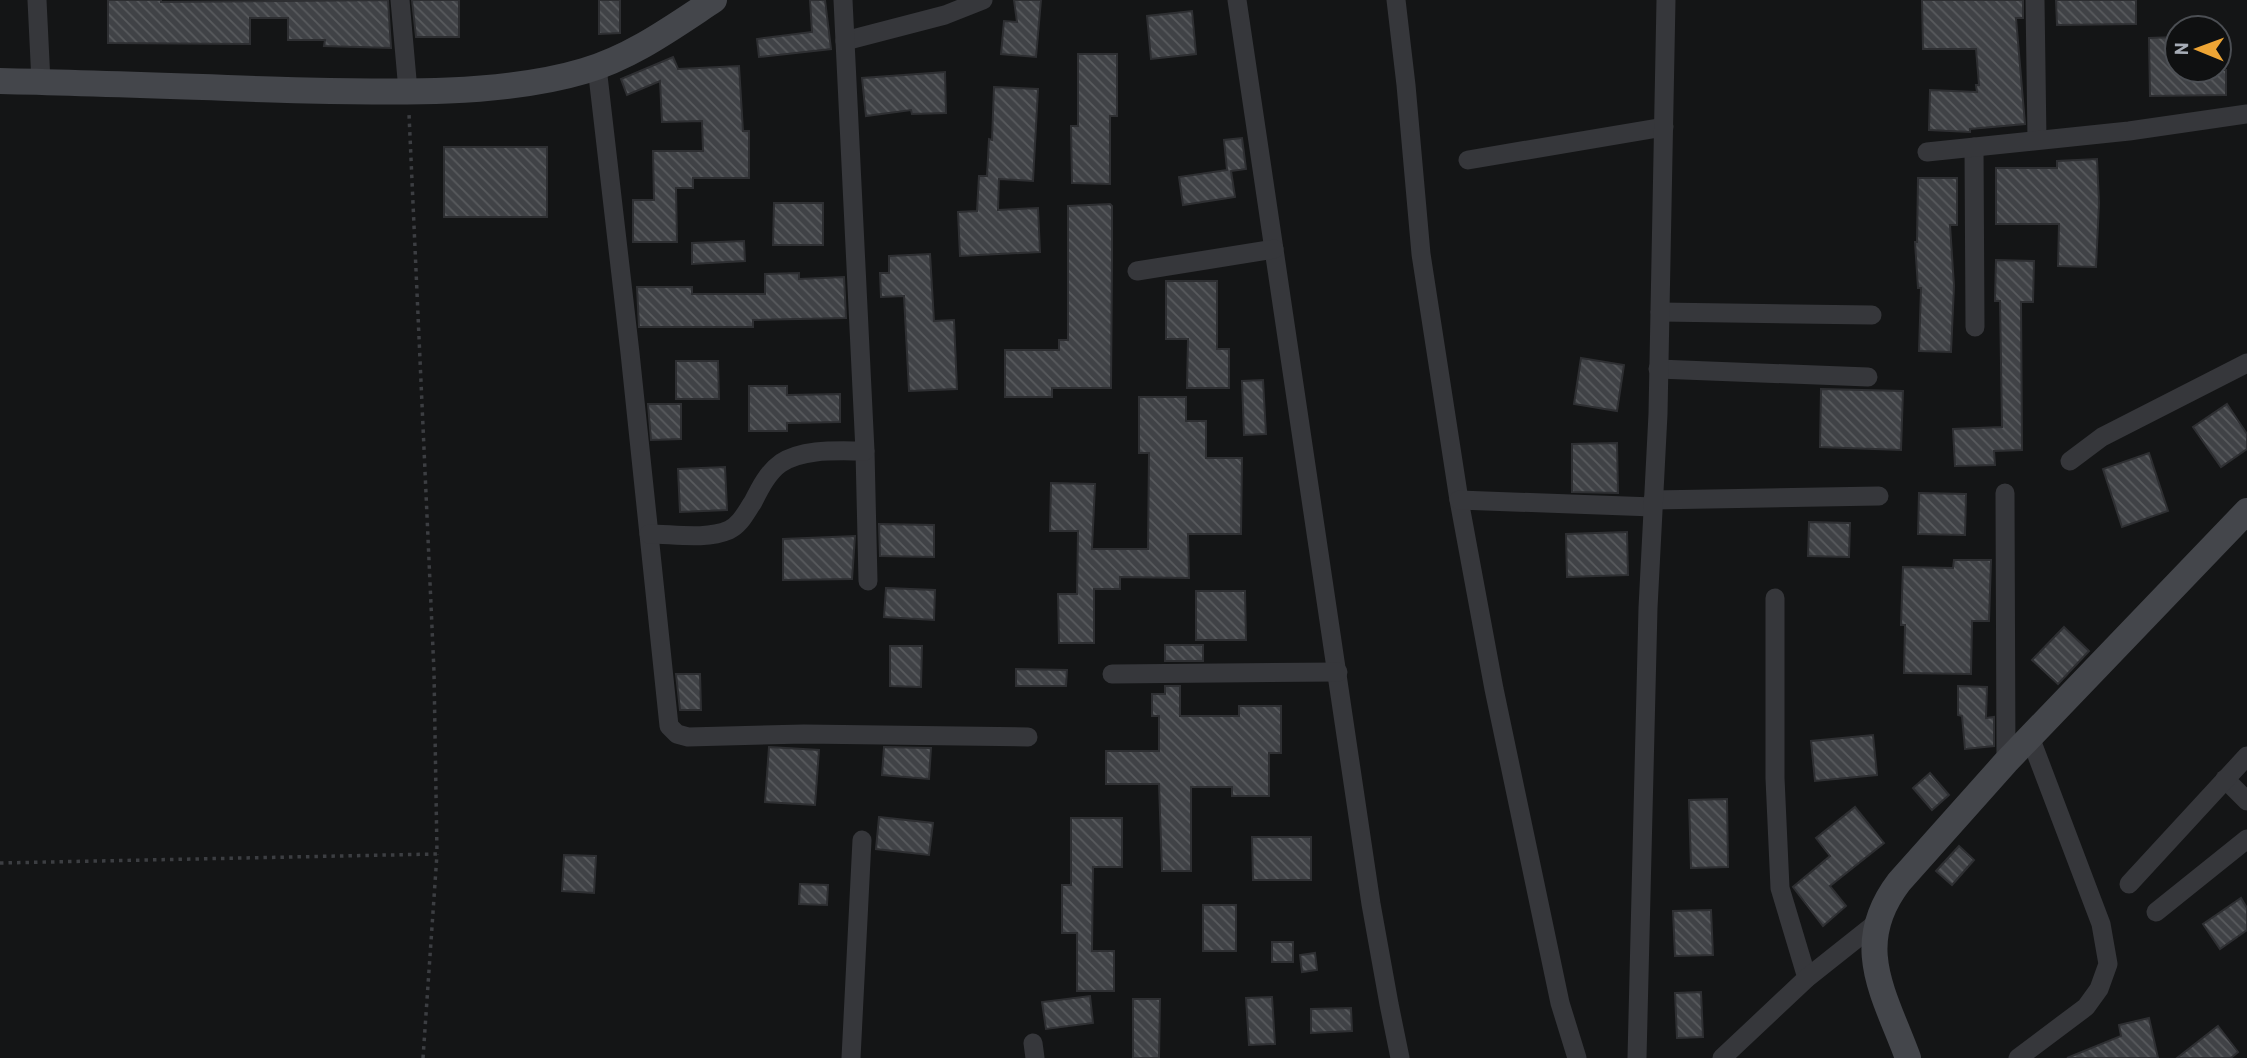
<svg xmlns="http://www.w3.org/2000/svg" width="2247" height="1058" viewBox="0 0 2247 1058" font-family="Barlow,sans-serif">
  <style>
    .building { fill: url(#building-back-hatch); stroke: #2e2f32; stroke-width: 2 }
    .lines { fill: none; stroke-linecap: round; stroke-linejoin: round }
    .path { stroke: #3c3e42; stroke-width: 3.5; stroke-dasharray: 3.5 5; stroke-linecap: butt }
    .street { stroke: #36373b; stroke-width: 19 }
    .secondary { stroke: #44464b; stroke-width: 26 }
  </style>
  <defs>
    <pattern id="building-back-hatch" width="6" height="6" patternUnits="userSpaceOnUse" patternTransform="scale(1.75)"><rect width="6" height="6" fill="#404246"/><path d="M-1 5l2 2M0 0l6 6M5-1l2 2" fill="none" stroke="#595b5e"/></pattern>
  </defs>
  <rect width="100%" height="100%" fill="#141516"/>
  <g class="building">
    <polygon points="108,0 161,0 161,2 388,0 391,48 324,46 325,40 288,40 288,18 250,18 250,44 108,43"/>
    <polygon points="412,0 459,0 459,37 416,37"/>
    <polygon points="599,0 620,0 620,33 599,34"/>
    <polygon points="810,0 825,0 831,49 759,57 757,39 812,32"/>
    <polygon points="1014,0 1041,0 1036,57 1001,54 1004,21 1017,22"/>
    <polygon points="1922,0 2023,0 2023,18 2016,18 2025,124 1970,129 1970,132 1929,130 1930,90 1977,92 1976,85 1979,85 1976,49 1923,49"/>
    <polygon points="2056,0 2136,0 2136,24 2057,25"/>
    <polygon points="1192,11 1196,54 1151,59 1147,16"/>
    <polygon points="2177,37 2177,70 2226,70 2226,95 2150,96 2149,38"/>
    <polygon points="1078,54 1117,54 1117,116 1110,116 1110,184 1072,183 1071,126 1078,126"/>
    <polygon points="673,57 678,69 739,66 743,131 749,131 749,178 693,178 693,188 676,188 677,242 633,242 633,200 654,200 653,151 703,151 702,121 662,122 660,81 627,95 621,79"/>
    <polygon points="945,72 946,113 912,114 911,110 866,116 862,78"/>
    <polygon points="994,87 1038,89 1033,181 999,179 998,210 1038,208 1040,252 960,256 958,212 977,211 979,176 987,176 989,139 992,140"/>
    <polygon points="1242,138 1246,169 1231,171 1235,197 1183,205 1179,177 1227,170 1224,140"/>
    <rect x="444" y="147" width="103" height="70"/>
    <polygon points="2097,159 2099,203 2096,267 2058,266 2059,224 1996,224 1996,168 2057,168 2057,161"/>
    <polygon points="1918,178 1957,178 1957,225 1950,225 1954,286 1951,352 1919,351 1921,288 1918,288 1915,242 1917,242"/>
    <polygon points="774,203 823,203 823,245 773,245"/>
    <polygon points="1110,204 1112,206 1112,260 1111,388 1052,388 1052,397 1005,397 1005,350 1059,350 1059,340 1068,340 1068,206"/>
    <polygon points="744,241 745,261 692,264 692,243"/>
    <polygon points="930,254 934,321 954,320 957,389 909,391 904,296 881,297 880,273 889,273 889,256"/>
    <polygon points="1996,260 2034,261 2033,302 2021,302 2022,450 1994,451 1995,465 1955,466 1953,429 2002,427 2000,301 1995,301"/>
    <polygon points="799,273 799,279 844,277 846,318 753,320 753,327 639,327 637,287 692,287 692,294 765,294 765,274"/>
    <polygon points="1166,281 1217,281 1217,349 1229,349 1229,388 1187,388 1188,339 1166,339"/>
    <polygon points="1581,358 1624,365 1617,411 1574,404"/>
    <polygon points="676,361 718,361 719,399 676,399"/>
    <polygon points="1263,380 1266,434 1244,435 1242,381"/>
    <polygon points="749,386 787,386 787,395 840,394 840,422 787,423 787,431 749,431"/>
    <polygon points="1821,389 1903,391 1901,450 1820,447"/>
    <polygon points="1139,397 1186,397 1186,421 1206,421 1206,458 1242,458 1241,534 1188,534 1189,578 1120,577 1120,589 1094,589 1094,643 1059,643 1058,594 1077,594 1078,531 1050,531 1051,483 1095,484 1092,549 1148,549 1149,453 1139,453"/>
    <polygon points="648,404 681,404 681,439 651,440"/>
    <polygon points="2227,404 2247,434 2247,449 2221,467 2193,427"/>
    <polygon points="1617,443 1618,493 1572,492 1572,444"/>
    <polygon points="2149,453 2168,511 2122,527 2103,469"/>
    <polygon points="725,467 727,510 680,512 678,469"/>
    <polygon points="1919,493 1966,494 1965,535 1918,534"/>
    <polygon points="1809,522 1850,523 1849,557 1808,556"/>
    <polygon points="879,524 934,525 934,557 880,556"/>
    <polygon points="1627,532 1628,575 1567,577 1566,534"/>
    <polygon points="855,536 852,579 783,580 783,539"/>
    <polygon points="1954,560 1991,560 1989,621 1972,621 1971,674 1904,673 1905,625 1901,625 1903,567 1953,568"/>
    <polygon points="886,588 935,590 934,620 884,617"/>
    <polygon points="1196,591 1245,591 1246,640 1196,640"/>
    <polygon points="2064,627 2089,651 2058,684 2032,660"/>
    <rect x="1165" y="645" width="38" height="16"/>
    <polygon points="890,646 922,646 921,687 890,686"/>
    <polygon points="1016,669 1067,670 1066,686 1016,686"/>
    <polygon points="676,674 700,674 701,710 680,710"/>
    <polygon points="1165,686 1180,686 1180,716 1239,716 1239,706 1281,706 1281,753 1269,753 1269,796 1232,796 1232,787 1191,787 1191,871 1162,871 1159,784 1106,784 1106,751 1159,751 1159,716 1152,716 1152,694 1165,694"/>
    <polygon points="1958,686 1987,687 1986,718 1994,717 1994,746 1965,749 1962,716 1958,715"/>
    <polygon points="1873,735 1877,775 1815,781 1811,741"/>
    <polygon points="769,747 819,750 815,805 765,802"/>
    <polygon points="884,747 931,748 929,779 882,775"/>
    <polygon points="1930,773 1949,795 1932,810 1913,788"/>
    <polygon points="1727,799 1728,867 1691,868 1689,800"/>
    <polygon points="1855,807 1884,843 1830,886 1846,906 1823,926 1793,887 1830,856 1816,838"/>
    <polygon points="879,817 933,823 929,855 876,849"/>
    <polygon points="1071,818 1122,818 1122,867 1093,867 1092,951 1114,951 1114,991 1077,991 1077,933 1062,933 1062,885 1071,885"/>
    <polygon points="1252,837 1311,837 1311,880 1253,880"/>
    <polygon points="1959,846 1974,860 1952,885 1936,871"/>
    <polygon points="564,855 596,856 594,893 562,891"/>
    <polygon points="800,884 828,885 827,905 799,904"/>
    <polygon points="2241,898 2247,908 2247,930 2220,949 2203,924"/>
    <rect x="1203" y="905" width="33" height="46"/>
    <polygon points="1711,910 1713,955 1675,956 1673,911"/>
    <rect x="1272" y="942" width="21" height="20"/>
    <polygon points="1315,953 1317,970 1302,972 1300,955"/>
    <polygon points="1701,992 1703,1037 1677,1038 1675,993"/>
    <polygon points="1090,996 1093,1023 1046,1029 1042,1002"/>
    <polygon points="1272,997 1275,1044 1249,1045 1246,998"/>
    <polygon points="1133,999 1160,999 1159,1058 1133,1058"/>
    <polygon points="1351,1008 1352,1031 1311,1033 1311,1009"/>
    <polygon points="2149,1018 2158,1058 2067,1058 2121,1036 2119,1025"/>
    <polygon points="2218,1026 2238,1052 2231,1058 2177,1058"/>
  </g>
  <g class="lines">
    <g class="path">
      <polyline points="0,863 437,854 434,672 409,114"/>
      <polyline points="423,1058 437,854"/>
    </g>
    <g class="street">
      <polyline points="37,0 41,82"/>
      <polyline points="400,0 408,91"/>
      <polyline points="1237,0 1371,904 1389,1004 1400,1058"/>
      <polyline points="1396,0 1406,85 1421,254 1459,500 1494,689 1560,1003 1577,1058"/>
      <polyline points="2035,0 2037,140"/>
      <polyline points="845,41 945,15 983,0"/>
      <polyline points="597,67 630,353 669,726 677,734 688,737 804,734 1028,737"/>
      <polyline points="1974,147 1975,327"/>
      <polyline points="1927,152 2129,131 2247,114"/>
      <polyline points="1468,160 1664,127"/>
      <polyline points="1137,271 1274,249"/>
      <polyline points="1660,312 1872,315"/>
      <polyline points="1658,369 1868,377"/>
      <polyline points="865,451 868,581"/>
      <polyline points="2070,461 2102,437 2247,363"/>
      <polyline points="2005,493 2006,762"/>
      <polyline points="1459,500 1653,507"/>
      <polyline points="1653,500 1879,496"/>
      <path d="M649 534C673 534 706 540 729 530 741 524 746 512 753 502 760 488 768 472 781 463 804 448 839 451 865 451L843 0"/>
      <polyline points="1775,598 1775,778 1780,888 1807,978"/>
      <polyline points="1112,674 1338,672"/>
      <polyline points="2225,779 2247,801"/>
      <polyline points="2129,884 2247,756"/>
      <polyline points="2156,912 2247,839"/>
      <polyline points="1033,1043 1035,1058"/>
      <polyline points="851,1058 862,840"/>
      <polyline points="1637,1058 1648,608 1658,414 1666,0"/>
      <polyline points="1722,1058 1807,978 1875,924"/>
      <polyline points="2018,1058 2086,1007 2099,989 2108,964 2101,924 2030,737"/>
    </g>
    <g class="secondary">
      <path d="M0 81C96 83 192 87 287 90 378 92 497 97 584 71 632 57 673 27 714 0"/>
      <path d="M1908 1058C1884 993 1851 945 1899 882L2006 762 2247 511"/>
    </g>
  </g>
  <g transform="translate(2198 49) rotate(271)"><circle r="33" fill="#0f1011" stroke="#4b4e53" stroke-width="2"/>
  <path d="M0-5L12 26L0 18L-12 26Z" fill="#eea535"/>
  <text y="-10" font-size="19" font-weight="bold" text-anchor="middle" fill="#a6acb6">N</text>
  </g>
</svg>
